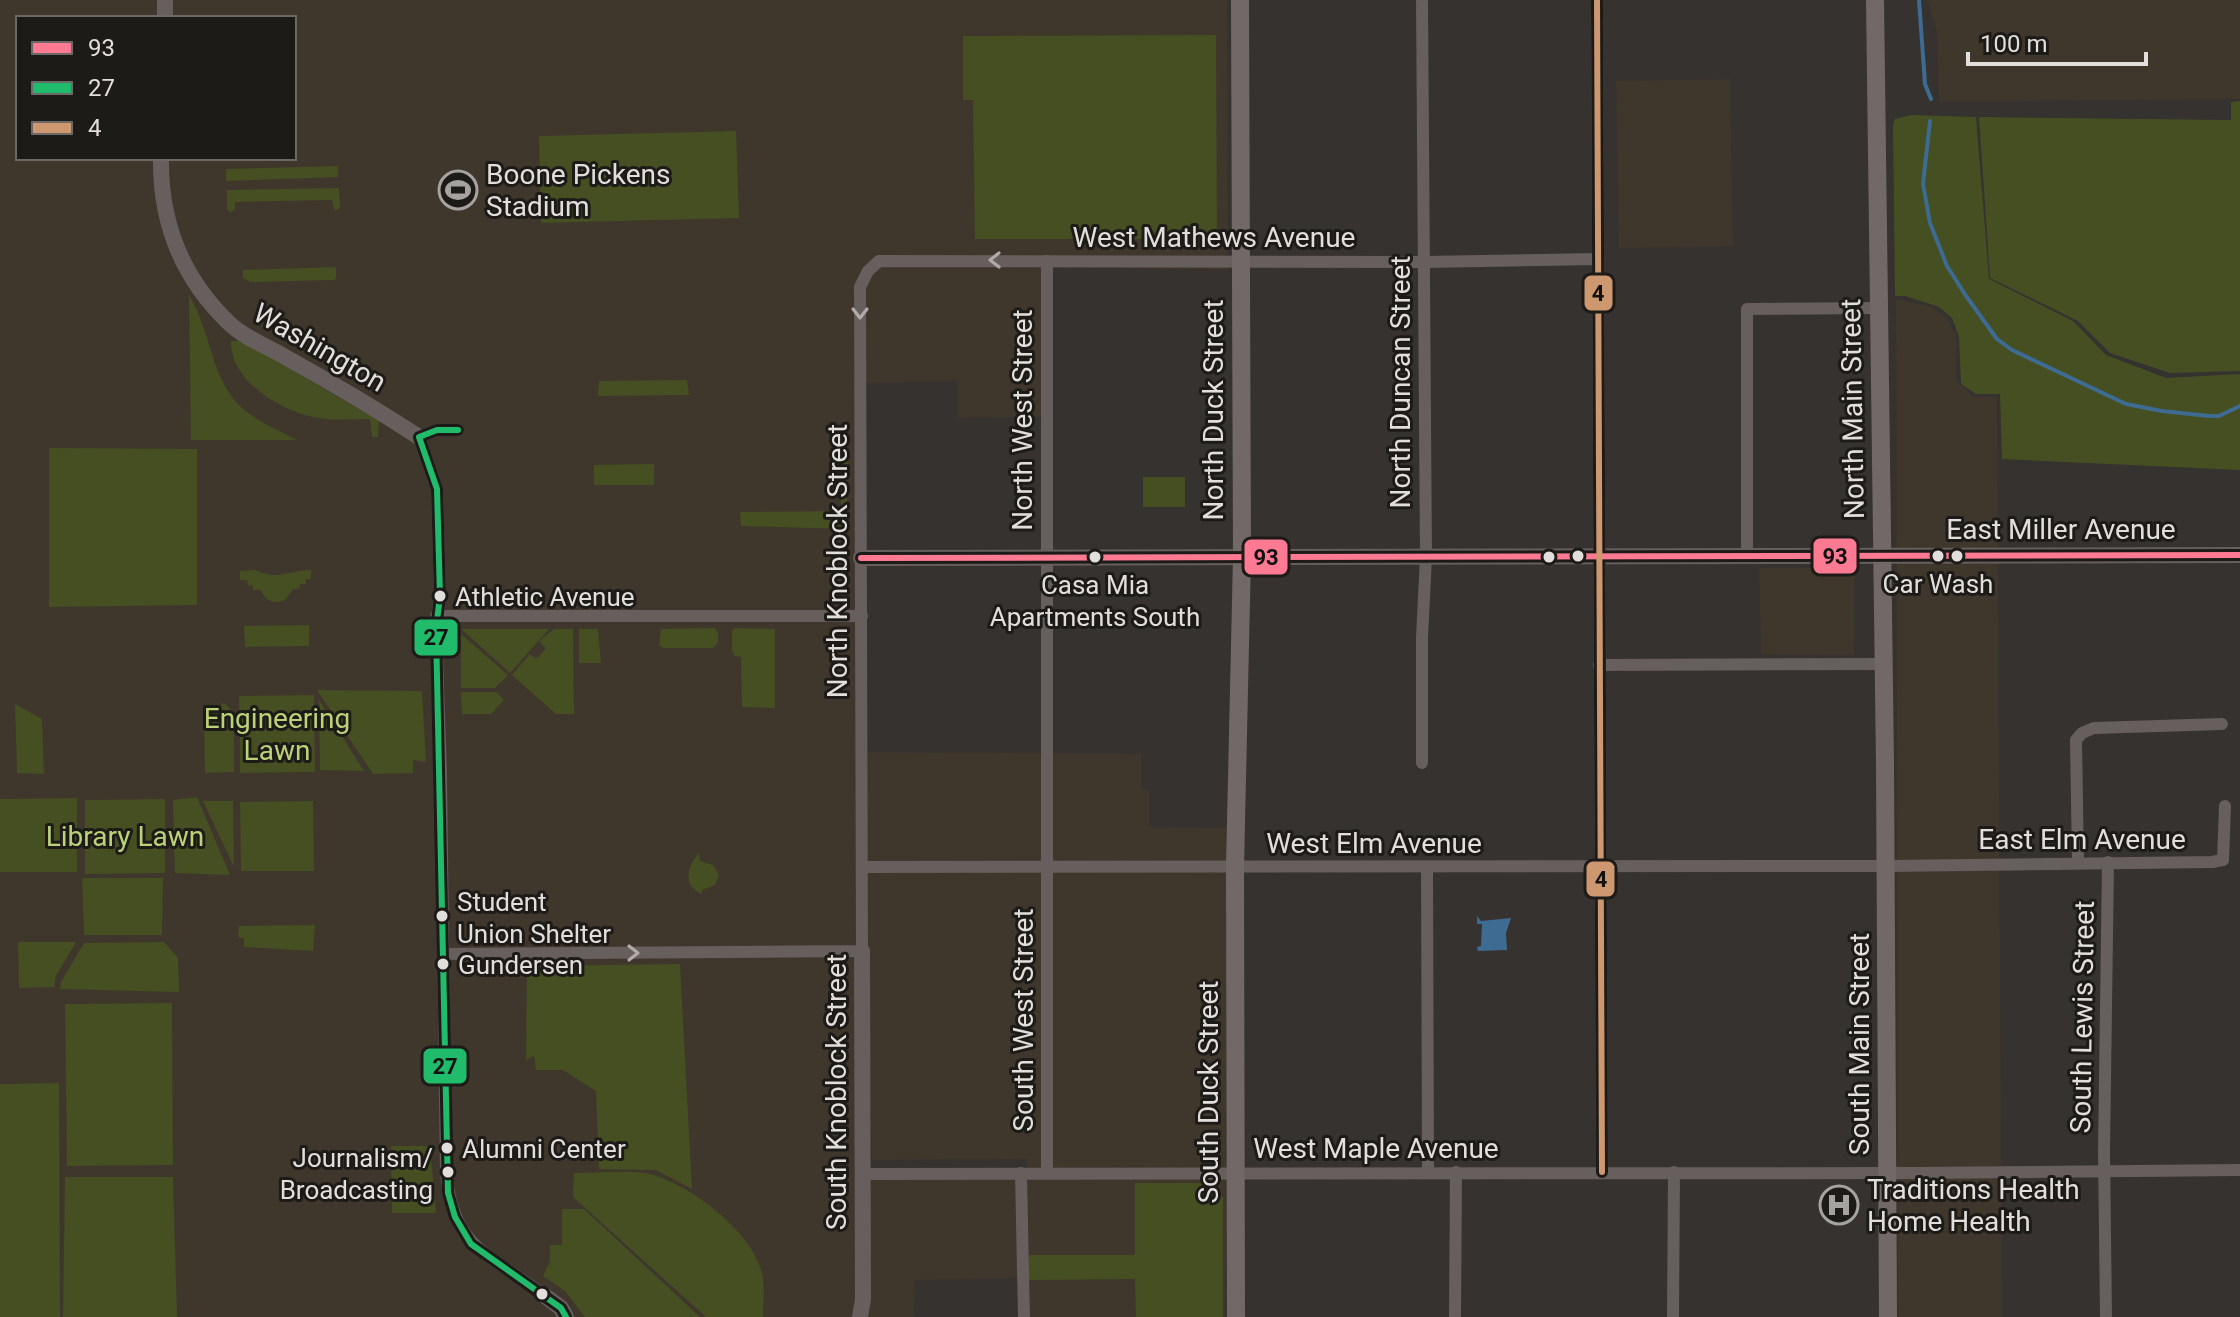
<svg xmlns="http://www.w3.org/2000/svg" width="2240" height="1317" viewBox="0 0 2240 1317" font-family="Roboto,sans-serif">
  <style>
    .built { fill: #3f362c; fill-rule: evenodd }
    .green { fill: #454f22 }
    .water { fill: #3d6b92 }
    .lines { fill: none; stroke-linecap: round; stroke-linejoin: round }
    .stream { stroke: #3d6b92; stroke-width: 4 }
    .minor { stroke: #675e5e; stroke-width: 12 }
    .tertiary { stroke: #675e5e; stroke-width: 16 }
    .secondary { stroke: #736868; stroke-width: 18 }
    .bus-1-casing { stroke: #1d1b18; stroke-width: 12 }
    .bus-2-casing { stroke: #1d1b18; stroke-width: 12 }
    .bus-3-casing { stroke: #1d1b18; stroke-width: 12 }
    .bus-1 { stroke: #fe7a93; stroke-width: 6 }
    .bus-2 { stroke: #20bc6c; stroke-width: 6 }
    .bus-3 { stroke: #cd976f; stroke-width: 6 }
    .oneway { stroke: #b0aba9 }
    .bus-dot { fill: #e1dedb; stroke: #1d1b18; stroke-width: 3 }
    .labels { text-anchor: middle; stroke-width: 6; stroke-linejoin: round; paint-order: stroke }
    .bus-label { font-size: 26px; fill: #e1dedb; stroke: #1d1b18; text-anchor: start }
    .poi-label { font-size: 28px; fill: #e1dedb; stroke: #1d1b18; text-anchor: start }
    .street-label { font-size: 28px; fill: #e1dedb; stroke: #1d1b18 }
    .park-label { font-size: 28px; fill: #bbd278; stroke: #1d1b18 }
    .line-badge { stroke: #1d1b18; stroke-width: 3 }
    .pale-badge-label { font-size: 22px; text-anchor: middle; font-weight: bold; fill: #111 }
  </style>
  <rect width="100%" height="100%" fill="#35322f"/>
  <g class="built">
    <path d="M0 0H1227L1228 270 1045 267 1047 417 958 418 957 381 861 383 856 1314 853 1317H0ZM18 18H294V158H18Z"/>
    <polygon points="1927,0 2240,0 2240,99 1939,102 1937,32"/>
    <polygon points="1730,79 1733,246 1619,248 1616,81"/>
    <polygon points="1896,299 1933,307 1947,319 1956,336 1956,380 1972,396 1997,397 2002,1317 1898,1317"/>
    <polygon points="1759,568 1855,568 1854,655 1761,654"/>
    <polygon points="861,752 1141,754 1141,790 1149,790 1149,827 1236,828 1225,1317 1030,1317 1027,1159 872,1160"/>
    <polygon points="863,1173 1020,1173 1022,1278 915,1280 914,1317 863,1317"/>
  </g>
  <g class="green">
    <polygon points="1216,35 1217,239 975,239 973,100 963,100 963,36"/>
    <polygon points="2240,101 2240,371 2170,373 2110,353 2078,321 1990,278 1979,117 2231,120 2231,102"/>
    <polygon points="1911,115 1976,117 1989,279 2073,321 2106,355 2166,378 2240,374 2240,470 2002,459 2000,394 1976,394 1961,384 1959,337 1952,318 1939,307 1905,296 1895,296 1893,125 1895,119"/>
    <polygon points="736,131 739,218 541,223 539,136"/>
    <polygon points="338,166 338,177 226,181 226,169"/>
    <polygon points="339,188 340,208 337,210 334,210 332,200 235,202 235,209 231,212 227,210 227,190"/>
    <polygon points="336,267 336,278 334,280 250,282 243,277 243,270"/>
    <path d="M189 295C208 326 210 364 230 394 245 417 274 428 297 440H191Z"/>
    <path d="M231 341H243L379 421 378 437H372L370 419C351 419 331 421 313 417 280 411 229 379 231 341Z"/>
    <polygon points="687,380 689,395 598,396 599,381"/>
    <polygon points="841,434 848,434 847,529 741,526 740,512 841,511"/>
    <polygon points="49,448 197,449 197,605 49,607"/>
    <polygon points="654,464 654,485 594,485 594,465"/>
    <rect x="1143" y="477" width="42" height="30"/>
    <path d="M256 570C275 581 292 570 311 570V579H306V584H300L299 589H293L285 600C274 605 265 601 261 590H253V586L248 585 247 580H240V571Z"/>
    <polygon points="309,625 309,646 245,647 244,626"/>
    <polygon points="715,628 718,633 718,643 713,648 664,648 659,645 661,629"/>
    <polygon points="735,628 775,629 775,708 742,707 741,657 735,656 732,651 732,631"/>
    <polygon points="461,629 549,629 510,673"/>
    <polygon points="554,629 573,629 574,714 556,714 512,675 530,654 535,658 539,657 546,648 539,641"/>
    <polygon points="579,629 598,629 601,663 579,663"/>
    <polygon points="461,634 508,675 495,688 461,688"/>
    <polygon points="317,690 422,691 426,762 413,760 413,773 373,774"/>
    <polygon points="461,692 496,692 504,700 491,714 462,714"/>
    <polygon points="314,695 315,772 240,773 239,696"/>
    <polygon points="319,700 364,771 320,770"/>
    <polygon points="224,703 234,713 234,772 205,773 204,716"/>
    <polygon points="15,704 42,719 44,774 17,773"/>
    <polygon points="197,797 230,875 175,873 173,800"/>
    <polygon points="77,798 77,872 0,872 0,799"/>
    <polygon points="165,799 165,873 85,874 85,800"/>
    <polygon points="203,801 233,801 234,865 233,865"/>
    <polygon points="313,801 314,871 241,871 240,802"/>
    <path d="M699 853 700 861 713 865 719 875 715 885 702 890V894C682 886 687 866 699 853Z"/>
    <polygon points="82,878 163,878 162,935 84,935"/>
    <polygon points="315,925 313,951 244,947 244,938 238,937 239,926"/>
    <polygon points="18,942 76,942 56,976 54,987 19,988"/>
    <polygon points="164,942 178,958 179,992 60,989 61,982 84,943"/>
    <polygon points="680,964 692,1189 656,1170 599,1169 596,1091 563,1070 536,1070 534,1056 526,1060 527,966"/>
    <polygon points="172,1003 173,1165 67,1166 65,1004"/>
    <polygon points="59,1083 60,1317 0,1317 0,1084"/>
    <polygon points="391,1146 430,1146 436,1213 392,1213"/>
    <path d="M574 1173C594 1173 637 1169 654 1175 693 1187 752 1232 762 1273 765 1287 763 1303 763 1317H706L573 1197Z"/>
    <polygon points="65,1177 173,1177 177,1317 63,1317"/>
    <polygon points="1135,1183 1214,1183 1223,1198 1223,1317 1136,1317 1135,1279 1029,1280 1029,1255 1135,1255"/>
    <polygon points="562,1209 584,1209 700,1317 585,1317 565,1291 543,1276 550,1261 550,1245 562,1245"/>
  </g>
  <polygon class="water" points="1477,916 1481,921 1511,918 1506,933 1507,950 1478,951 1477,947 1481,946 1482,924 1477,924"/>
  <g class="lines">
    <g class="stream">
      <polyline points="1919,0 1925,84 1931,99"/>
      <polyline points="1930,121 1923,184 1930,223 1947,266 1966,296 1997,339 2012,350 2126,404 2162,411 2209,416 2219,416 2240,406"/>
    </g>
    <g class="minor">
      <polyline points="1422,0 1426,557 1422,637 1422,763"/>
      <polyline points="1597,0 1602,1172"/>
      <polyline points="1047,261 1047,1173"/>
      <path d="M458 430H437L419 437 437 489 440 596 436 629 441 773 446 1172C453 1247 487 1253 541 1293"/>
      <polyline points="1747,557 1747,309 1878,308"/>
      <polyline points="436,616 862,616"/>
      <polyline points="1599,665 1884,664"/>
      <polyline points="2078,862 2076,740 2082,733 2094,728 2222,724"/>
      <polyline points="862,867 1886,866 2212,862 2223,860 2225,806"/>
      <polyline points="1427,867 1428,1172"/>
      <polyline points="443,954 862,951 860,287 868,271 879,261 1424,262 1598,259"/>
      <polyline points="1021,1173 1024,1317"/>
      <polyline points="863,1174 1913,1173 2240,1170"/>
      <polyline points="1455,1317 1456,1172"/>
      <polyline points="1673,1317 1674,1172"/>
      <polyline points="2106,1317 2104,1152 2108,862"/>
    </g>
    <g class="tertiary">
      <polyline points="165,0 165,18"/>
      <path d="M161 158C160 223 182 278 229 323 244 338 269 347 287 358 332 383 376 409 419 437"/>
      <polyline points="861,558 2240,555"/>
      <polyline points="541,1293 561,1308 566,1317"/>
      <polyline points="860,1317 863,1299 862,951"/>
    </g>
    <g class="secondary">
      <polyline points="1875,0 1885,764 1888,1317"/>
      <polyline points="1236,1317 1235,867 1242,557 1240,0"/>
    </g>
    <defs>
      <polyline id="bus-1" points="861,558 2240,555"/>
      <polyline id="bus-2" points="458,430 437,430 419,437 437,489 440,596 436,629 448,1193 455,1217 471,1244 561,1308 566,1317"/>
      <polyline id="bus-3" points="1597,0 1602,1172"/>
    </defs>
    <use href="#bus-1" class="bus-1-casing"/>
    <use href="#bus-2" class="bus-2-casing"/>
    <use href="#bus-3" class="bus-3-casing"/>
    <use href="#bus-1" class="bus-1"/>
    <use href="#bus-2" class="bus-2"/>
    <use href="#bus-3" class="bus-3"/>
  </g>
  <defs><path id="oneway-chevron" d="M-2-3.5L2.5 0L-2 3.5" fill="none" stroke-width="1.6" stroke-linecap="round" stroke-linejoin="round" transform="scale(2)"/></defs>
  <g class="oneway">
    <use href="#oneway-chevron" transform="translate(995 260) rotate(-180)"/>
    <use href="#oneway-chevron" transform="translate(860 313) rotate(90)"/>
    <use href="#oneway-chevron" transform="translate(633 953)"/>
  </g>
  <defs>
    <symbol id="stadium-ring" viewBox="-11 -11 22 22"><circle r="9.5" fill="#1d1b18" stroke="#a5a29f" stroke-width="1.5"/><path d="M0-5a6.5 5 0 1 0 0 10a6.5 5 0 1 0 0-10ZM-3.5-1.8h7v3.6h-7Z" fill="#a5a29f"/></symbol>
    <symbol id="hospital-ring" viewBox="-11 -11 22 22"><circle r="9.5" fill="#1d1b18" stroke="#a5a29f" stroke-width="1.5"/><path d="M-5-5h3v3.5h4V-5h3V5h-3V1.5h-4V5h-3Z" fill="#a5a29f"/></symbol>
  </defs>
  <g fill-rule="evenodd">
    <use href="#stadium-ring" x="436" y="168" width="44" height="44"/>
    <use href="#hospital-ring" x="1817" y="1183" width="44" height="44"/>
  </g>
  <g class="bus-dot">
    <circle cx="1578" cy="556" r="7"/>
    <circle cx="1938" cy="556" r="7"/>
    <circle cx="1957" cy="556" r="7"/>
    <circle cx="1095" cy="557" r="7"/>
    <circle cx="1549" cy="557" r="7"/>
    <circle cx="440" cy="596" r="7"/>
    <circle cx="442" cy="916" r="7"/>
    <circle cx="443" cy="964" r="7"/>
    <circle cx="447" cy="1148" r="7"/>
    <circle cx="448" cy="1172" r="7"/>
    <circle cx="542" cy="1294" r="7"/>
  </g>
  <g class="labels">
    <g class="bus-label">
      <text x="1938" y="593" text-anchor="middle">Car Wash</text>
      <text x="1095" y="594" text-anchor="middle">Casa Mia<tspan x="1095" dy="32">Apartments South</tspan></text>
      <text x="455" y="606">Athletic Avenue</text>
      <text x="457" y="911">Student<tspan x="457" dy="32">Union Shelter</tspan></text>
      <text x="458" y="974">Gundersen</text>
      <text x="462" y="1158">Alumni Center</text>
      <text x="433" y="1167" text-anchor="end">Journalism/<tspan x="433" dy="32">Broadcasting</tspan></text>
    </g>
    <g class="poi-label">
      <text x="486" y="184">Boone Pickens<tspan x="486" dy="32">Stadium</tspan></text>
      <text x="1867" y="1199">Traditions Health<tspan x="1867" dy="32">Home Health</tspan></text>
    </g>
    <g class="street-label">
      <text x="1214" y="247">West Mathews Avenue</text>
      <text transform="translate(320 347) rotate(30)" y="10">Washington</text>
      <text transform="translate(1400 382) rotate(-90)" y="10">North Duncan Street</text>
      <text transform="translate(1852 409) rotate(-91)" y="10">North Main Street</text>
      <text transform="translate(1213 410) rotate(-90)" y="10">North Duck Street</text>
      <text transform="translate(1022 420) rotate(-90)" y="10">North West Street</text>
      <text x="2061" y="539">East Miller Avenue</text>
      <text transform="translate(837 561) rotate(-90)" y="10">North Knoblock Street</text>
      <text x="2082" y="849">East Elm Avenue</text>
      <text x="1374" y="853">West Elm Avenue</text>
      <text transform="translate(2082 1017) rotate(-89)" y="10">South Lewis Street</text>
      <text transform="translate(1023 1020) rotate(-90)" y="10">South West Street</text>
      <text transform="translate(1859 1044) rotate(-90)" y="10">South Main Street</text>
      <text transform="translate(836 1092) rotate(-90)" y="10">South Knoblock Street</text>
      <text transform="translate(1208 1092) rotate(-90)" y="10">South Duck Street</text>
      <text x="1376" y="1158">West Maple Avenue</text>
    </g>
    <g class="park-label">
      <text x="277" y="728">Engineering<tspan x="277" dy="32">Lawn</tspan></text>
      <text x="125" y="846">Library Lawn</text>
    </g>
  </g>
  <g class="line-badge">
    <rect x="1583" y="274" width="31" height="38" rx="8" fill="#cd976f"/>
    <rect x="1812" y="537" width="46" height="38" rx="8" fill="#fe7a93"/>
    <rect x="1243" y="538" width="46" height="38" rx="8" fill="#fe7a93"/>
    <rect x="413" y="618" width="46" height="39" rx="8" fill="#20bc6c"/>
    <rect x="1585" y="860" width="31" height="38" rx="8" fill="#cd976f"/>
    <rect x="422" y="1047" width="46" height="38" rx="8" fill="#20bc6c"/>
  </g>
  <g class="pale-badge-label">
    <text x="1598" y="301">4</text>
    <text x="1835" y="564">93</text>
    <text x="1266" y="565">93</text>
    <text x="436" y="645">27</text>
    <text x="1601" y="887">4</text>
    <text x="445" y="1074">27</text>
  </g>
  <rect x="16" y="16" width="280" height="144" fill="#1d1b18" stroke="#6b6966" stroke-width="2"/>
  <rect x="32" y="42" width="40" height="12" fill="#fe7a93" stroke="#6b6966" stroke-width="2"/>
  <text x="88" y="56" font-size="24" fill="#e1dedb">93</text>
  <rect x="32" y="82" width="40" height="12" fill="#20bc6c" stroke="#6b6966" stroke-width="2"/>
  <text x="88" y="96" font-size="24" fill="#e1dedb">27</text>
  <rect x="32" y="122" width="40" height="12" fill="#cd976f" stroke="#6b6966" stroke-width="2"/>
  <text x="88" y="136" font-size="24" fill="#e1dedb">4</text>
  <path d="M1968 52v12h178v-12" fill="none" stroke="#e1dedb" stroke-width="4"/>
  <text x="1980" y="52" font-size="24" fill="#e1dedb" stroke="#1d1b18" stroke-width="6" paint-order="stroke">100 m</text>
</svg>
